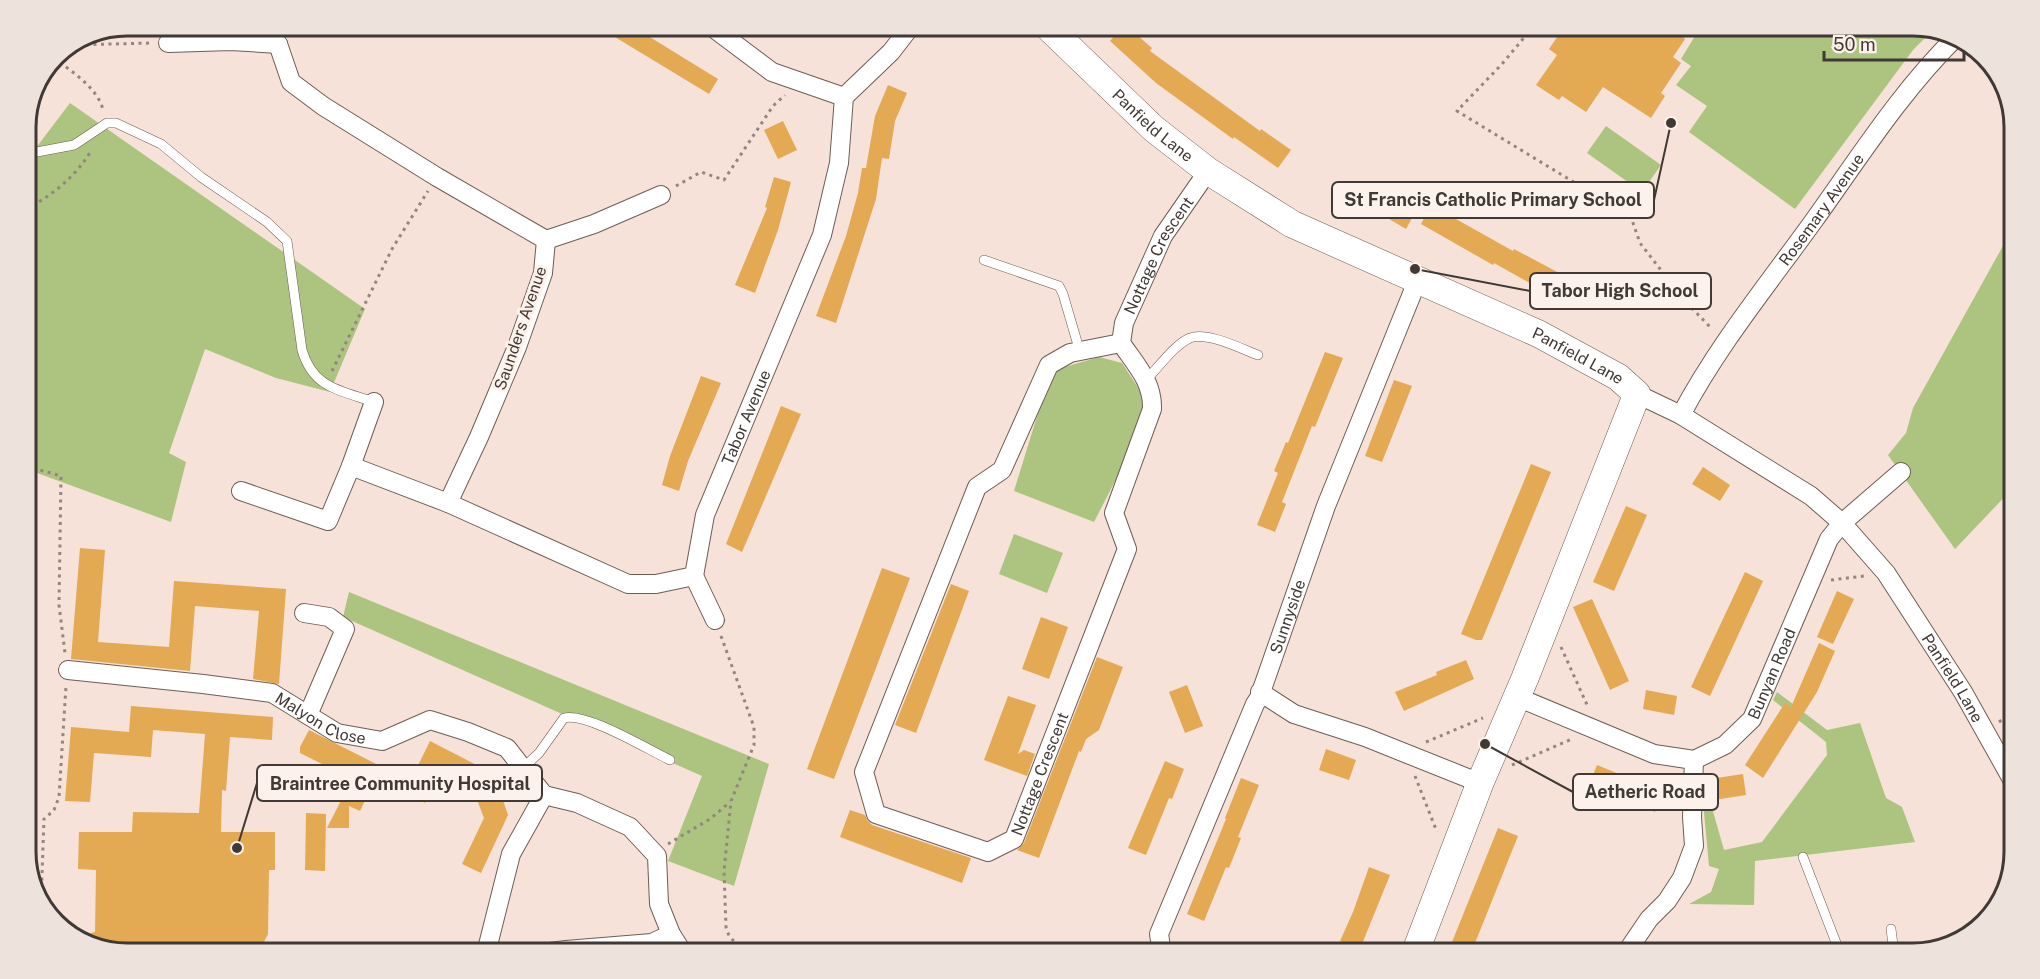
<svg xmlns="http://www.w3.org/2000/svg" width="2040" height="979" viewBox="0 0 2040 979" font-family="'Public Sans',sans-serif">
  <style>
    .green { fill: #acc47f }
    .building { fill: #e3a953 }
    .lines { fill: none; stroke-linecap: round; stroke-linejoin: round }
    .lane-casing { stroke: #6e5d55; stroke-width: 10 }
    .street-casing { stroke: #6e5d55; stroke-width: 20 }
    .secondary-casing { stroke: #6e5d55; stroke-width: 28 }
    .path { stroke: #93867f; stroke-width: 3; stroke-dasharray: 3 4.5; stroke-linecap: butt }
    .lane { stroke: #fff; stroke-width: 9 }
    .street { stroke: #fff; stroke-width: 18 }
    .secondary { stroke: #fff; stroke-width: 27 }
    .labels { text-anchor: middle; stroke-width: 6; stroke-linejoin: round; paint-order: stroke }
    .street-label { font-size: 16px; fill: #413935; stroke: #fdf1eb }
    .rim { fill: none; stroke: #413935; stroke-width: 3 }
    .leader { fill: none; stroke: #413935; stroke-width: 2 }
    .callout-dot { fill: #413935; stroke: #fdf1eb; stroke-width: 2 }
    .callout { fill: #fdf1eb; stroke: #413935; stroke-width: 2 }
    .callout-label { font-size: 18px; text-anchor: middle; font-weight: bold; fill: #413935 }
  </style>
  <rect width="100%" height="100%" fill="#f6e2d8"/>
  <g class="green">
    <polygon points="1701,26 1913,26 1933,30 1913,50 1795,209 1689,132 1707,106 1676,85 1691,66 1681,59"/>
    <polygon points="70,103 365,309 330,392 276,378 205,349 169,453 186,462 171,522 26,469 26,161"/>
    <polygon points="1606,126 1661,165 1642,192 1587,153"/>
    <polygon points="2014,226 2014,487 1955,549 1888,455 1906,433 1913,408"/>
    <polygon points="1099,357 1122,363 1152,409 1094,522 1014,491 1051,371"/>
    <polygon points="1014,534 1063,553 1047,593 999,574"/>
    <polygon points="349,592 769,764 734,886 668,861 702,776 343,617"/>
    <polygon points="1777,692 1827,730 1860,723 1886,798 1902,807 1915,842 1755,861 1754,905 1689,904 1711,892 1719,869 1709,866 1703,802 1710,801 1724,850 1762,842 1827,755 1826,742 1773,700"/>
  </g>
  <g class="building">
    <polygon points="1690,26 1683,37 1685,39 1673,57 1681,63 1661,93 1665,96 1651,118 1603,87 1586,112 1562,96 1559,100 1536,85 1557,55 1549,49 1564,27"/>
    <polygon points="1120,29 1130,29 1152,48 1150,51 1260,131 1261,129 1291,150 1278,168 1234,137 1233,139 1156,83 1110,41"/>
    <polygon points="605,31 640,31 718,79 709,94"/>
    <polygon points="888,85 907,93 895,121 889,159 882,158 876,199 836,323 816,316 846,236 858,193 862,168 866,168 875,116"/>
    <polygon points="783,121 797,150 778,159 764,130"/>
    <polygon points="774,177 791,182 778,230 755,293 735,285 767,208 765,207"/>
    <polygon points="1385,191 1417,209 1406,229 1374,210"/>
    <polygon points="1431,205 1513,251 1514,249 1591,290 1580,310 1536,285 1535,286 1494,263 1493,265 1421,224"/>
    <polygon points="1325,352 1343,358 1315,427 1312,426 1282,502 1286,504 1275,532 1257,525 1278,473 1274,471 1286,442 1288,443"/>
    <polygon points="701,376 721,383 688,461 679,491 662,485 670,456"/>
    <polygon points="1394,380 1412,386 1382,462 1365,456"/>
    <polygon points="781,406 801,414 742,552 726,544"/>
    <polygon points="1531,464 1551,472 1482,640 1476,640 1461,634"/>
    <polygon points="1703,467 1730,485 1720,501 1692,484"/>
    <polygon points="1626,506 1647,515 1614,591 1593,582"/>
    <polygon points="80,548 105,550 98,642 169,647 174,581 286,589 279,684 253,679 259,611 195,606 190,671 71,659"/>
    <polygon points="882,568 910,578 834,779 807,769"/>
    <polygon points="1745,572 1763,581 1710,696 1691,687"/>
    <polygon points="951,584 969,591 916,733 895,725"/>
    <polygon points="1837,591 1854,599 1833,644 1817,637"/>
    <polygon points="1592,599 1629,681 1610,690 1573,607"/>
    <polygon points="1041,617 1068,627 1049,679 1022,669"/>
    <polygon points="1819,643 1835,651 1817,692 1763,778 1745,765 1785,703 1791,707"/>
    <polygon points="1097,657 1123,667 1099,730 1086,739 1081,752 1079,751 1039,858 1017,850 1024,843"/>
    <polygon points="1466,660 1474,679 1404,711 1395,692 1437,675 1436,672"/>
    <polygon points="1187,685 1203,726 1185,733 1169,692"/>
    <polygon points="1646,690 1677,696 1674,715 1643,709"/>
    <polygon points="1008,696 1036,705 1018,754 1024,750 1035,754 1027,776 984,760"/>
    <polygon points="131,706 273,717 272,740 230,737 226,791 222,790 221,832 275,832 275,870 269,870 268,934 258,954 127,954 82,943 75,937 95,932 96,870 78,869 79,832 132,832 133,812 199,813 205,734 153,730 151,757 94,753 90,802 65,801 71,727 129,732"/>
    <polygon points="309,730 400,776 388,799 370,790 360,811 349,806 349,828 327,828 352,779 300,753 300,747"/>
    <polygon points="430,741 494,774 508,815 481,873 462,864 484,818 474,792 439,775 425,803 405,792"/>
    <polygon points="1326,749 1356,760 1349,780 1319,770"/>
    <polygon points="1165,761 1184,769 1172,799 1169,798 1146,855 1128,848"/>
    <polygon points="1597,765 1663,792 1655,812 1589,785"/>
    <polygon points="1743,774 1746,795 1714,800 1710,779"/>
    <polygon points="1241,778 1259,785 1238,837 1241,838 1229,868 1226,867 1204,921 1187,914 1226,819 1225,818"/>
    <polygon points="850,810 865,815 868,821 872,825 971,858 962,883 840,837"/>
    <polygon points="306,813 326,814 325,871 305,870"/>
    <polygon points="1498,828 1518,836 1471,953 1466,953 1450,947"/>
    <polygon points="1369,867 1390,875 1360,949 1340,941 1353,912"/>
  </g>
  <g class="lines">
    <defs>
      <g id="lane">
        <path d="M26 154 74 145 107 123H116L161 144 201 177 267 222 287 241 302 350C313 388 339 390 374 402"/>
        <polyline points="984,260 1059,286 1063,294 1080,352"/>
        <path d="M1146 380C1158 368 1175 344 1190 338 1206 331 1242 349 1258 355"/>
        <path d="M523 768 539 753 564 718C586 712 647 749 670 760"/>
        <polyline points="1803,857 1840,953"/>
        <polyline points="1891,929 1894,953"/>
      </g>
      <g id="street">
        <polyline points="716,30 772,72 844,97"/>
        <polyline points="168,43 231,41 278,44"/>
        <polyline points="278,44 291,82 323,106 437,177 546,240 543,273 517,347 479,437 448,503"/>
        <polyline points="546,240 594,224 661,195"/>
        <path id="s1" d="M1121 343 1070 353 1049 365 1002 470 977 487 864 772 876 814 988 852 1014 839 1127 549 1114 513 1152 409C1153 382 1136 365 1121 343L1124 323 1163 236 1208 171"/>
        <path id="s2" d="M1637 394 1681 415 1811 496 1842 523 1886 573 1963 692 2014 783"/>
        <path id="s3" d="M1681 415C1718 345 1769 283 1815 219 1860 156 1902 90 1957 36"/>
        <path id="s4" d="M351 466 448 503 628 584H656L694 576 705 515 822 235 839 163 844 97 891 52 908 30"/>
        <polyline points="241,491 328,521 351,466 374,402"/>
        <polyline points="694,576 715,620"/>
        <polyline points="304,613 329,617 345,629 308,715"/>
        <path id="s5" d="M68 670 203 684 272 693 337 733 382 741 430 720 468 732 507 748 544 795"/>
        <polyline points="1260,692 1294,714 1365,737 1480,783"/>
        <path id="s6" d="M1517 697 1654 754 1694 760 1725 745 1752 719 1829 539 1842 523 1901 472"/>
        <polyline points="486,953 511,854 544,795 577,803 630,827 657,856 659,904 671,934 683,953"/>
        <polyline points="542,953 566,950 652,943 671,934"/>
        <path id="s7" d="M1162 953 1159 934 1255 704 1259 698 1326 506 1418 279"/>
        <polyline points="1626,953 1649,919 1667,901 1682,878 1694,846 1692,817 1694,760"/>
      </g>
      <g id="secondary">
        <path id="s8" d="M1050 29 1154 129 1208 171 1292 224 1539 334 1618 377 1637 394 1525 678 1480 783 1415 953"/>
      </g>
    </defs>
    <use href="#lane" class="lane-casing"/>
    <use href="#street" class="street-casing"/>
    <use href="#secondary" class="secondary-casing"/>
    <g class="path">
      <polyline points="1533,27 1502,64 1457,111 1631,217 1640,243 1684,300 1712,329"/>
      <polyline points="71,45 152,43"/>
      <path d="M54 58C71 71 98 88 103 110"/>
      <polyline points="676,186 701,172 724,180 773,106 785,95"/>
      <path d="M26 209C53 195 75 177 91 151"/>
      <polyline points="332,371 392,249 428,191"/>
      <polyline points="26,466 61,476 59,605 65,653"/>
      <polyline points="1831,580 1864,576"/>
      <path d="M721 636 754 727V745L731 801 724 871 726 927C731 951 757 947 776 953"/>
      <polyline points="1561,647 1588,707"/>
      <polyline points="1999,722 2014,711"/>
      <polyline points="1426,742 1483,718"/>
      <polyline points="1512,765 1572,739"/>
      <polyline points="1415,776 1437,832"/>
      <polyline points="668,844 710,819 730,802"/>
      <polyline points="41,903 44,819 54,810 59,797 66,686"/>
    </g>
    <use href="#lane" class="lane"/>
    <use href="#street" class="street"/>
    <use href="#secondary" class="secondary"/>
  </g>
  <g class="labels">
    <g class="street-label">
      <text dy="6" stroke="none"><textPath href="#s8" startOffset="141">Panfield Lane</textPath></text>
      <text dy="6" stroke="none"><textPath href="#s3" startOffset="249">Rosemary Avenue</textPath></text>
      <text dy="6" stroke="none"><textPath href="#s1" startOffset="1350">Nottage Crescent</textPath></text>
      <text transform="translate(520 328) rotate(-71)" y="6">Saunders Avenue</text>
      <text dy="6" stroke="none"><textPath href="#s8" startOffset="627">Panfield Lane</textPath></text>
      <text dy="6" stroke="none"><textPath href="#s4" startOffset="536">Tabor Avenue</textPath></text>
      <text dy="6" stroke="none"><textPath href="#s7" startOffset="362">Sunnyside</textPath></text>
      <text dy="6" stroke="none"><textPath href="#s6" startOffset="310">Bunyan Road</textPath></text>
      <text dy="6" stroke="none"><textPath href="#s2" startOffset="434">Panfield Lane</textPath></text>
      <text dy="6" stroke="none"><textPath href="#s5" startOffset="261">Malyon Close</textPath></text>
      <text dy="6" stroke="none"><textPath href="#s1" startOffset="789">Nottage Crescent</textPath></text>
    </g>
  </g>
  <path d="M0 0H2040V979H0ZM127 36H1913A91 91 0 0 1 2004 127V852A91 91 0 0 1 1913 943H127A91 91 0 0 1 36 852V127A91 91 0 0 1 127 36Z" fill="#eee2dc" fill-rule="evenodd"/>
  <path class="rim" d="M127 36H1913A91 91 0 0 1 2004 127V852A91 91 0 0 1 1913 943H127A91 91 0 0 1 36 852V127A91 91 0 0 1 127 36Z"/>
  <path class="leader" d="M1671 123L1654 200M1415 269L1530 291M237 848L257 783M1485 744L1573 792"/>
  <g class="callout-dot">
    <circle cx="1671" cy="123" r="6"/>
    <circle cx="1415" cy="269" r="6"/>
    <circle cx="237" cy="848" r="6"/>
    <circle cx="1485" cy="744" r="6"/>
  </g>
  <g class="callout">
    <rect x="1332" y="182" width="322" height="36" rx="6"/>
    <rect x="1530" y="273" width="181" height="36" rx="6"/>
    <rect x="257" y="765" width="285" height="36" rx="6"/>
    <rect x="1573" y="774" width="145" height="36" rx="6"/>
  </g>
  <g class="callout-label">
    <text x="1493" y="206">St Francis Catholic Primary School</text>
    <text x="1620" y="297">Tabor High School</text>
    <text x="400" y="790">Braintree Community Hospital</text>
    <text x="1645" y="798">Aetheric Road</text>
  </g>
  <path d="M1824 51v9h140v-9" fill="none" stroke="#413935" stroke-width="3"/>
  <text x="1833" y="51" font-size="18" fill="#413935" stroke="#fdf1eb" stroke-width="4.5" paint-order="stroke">50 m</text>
</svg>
